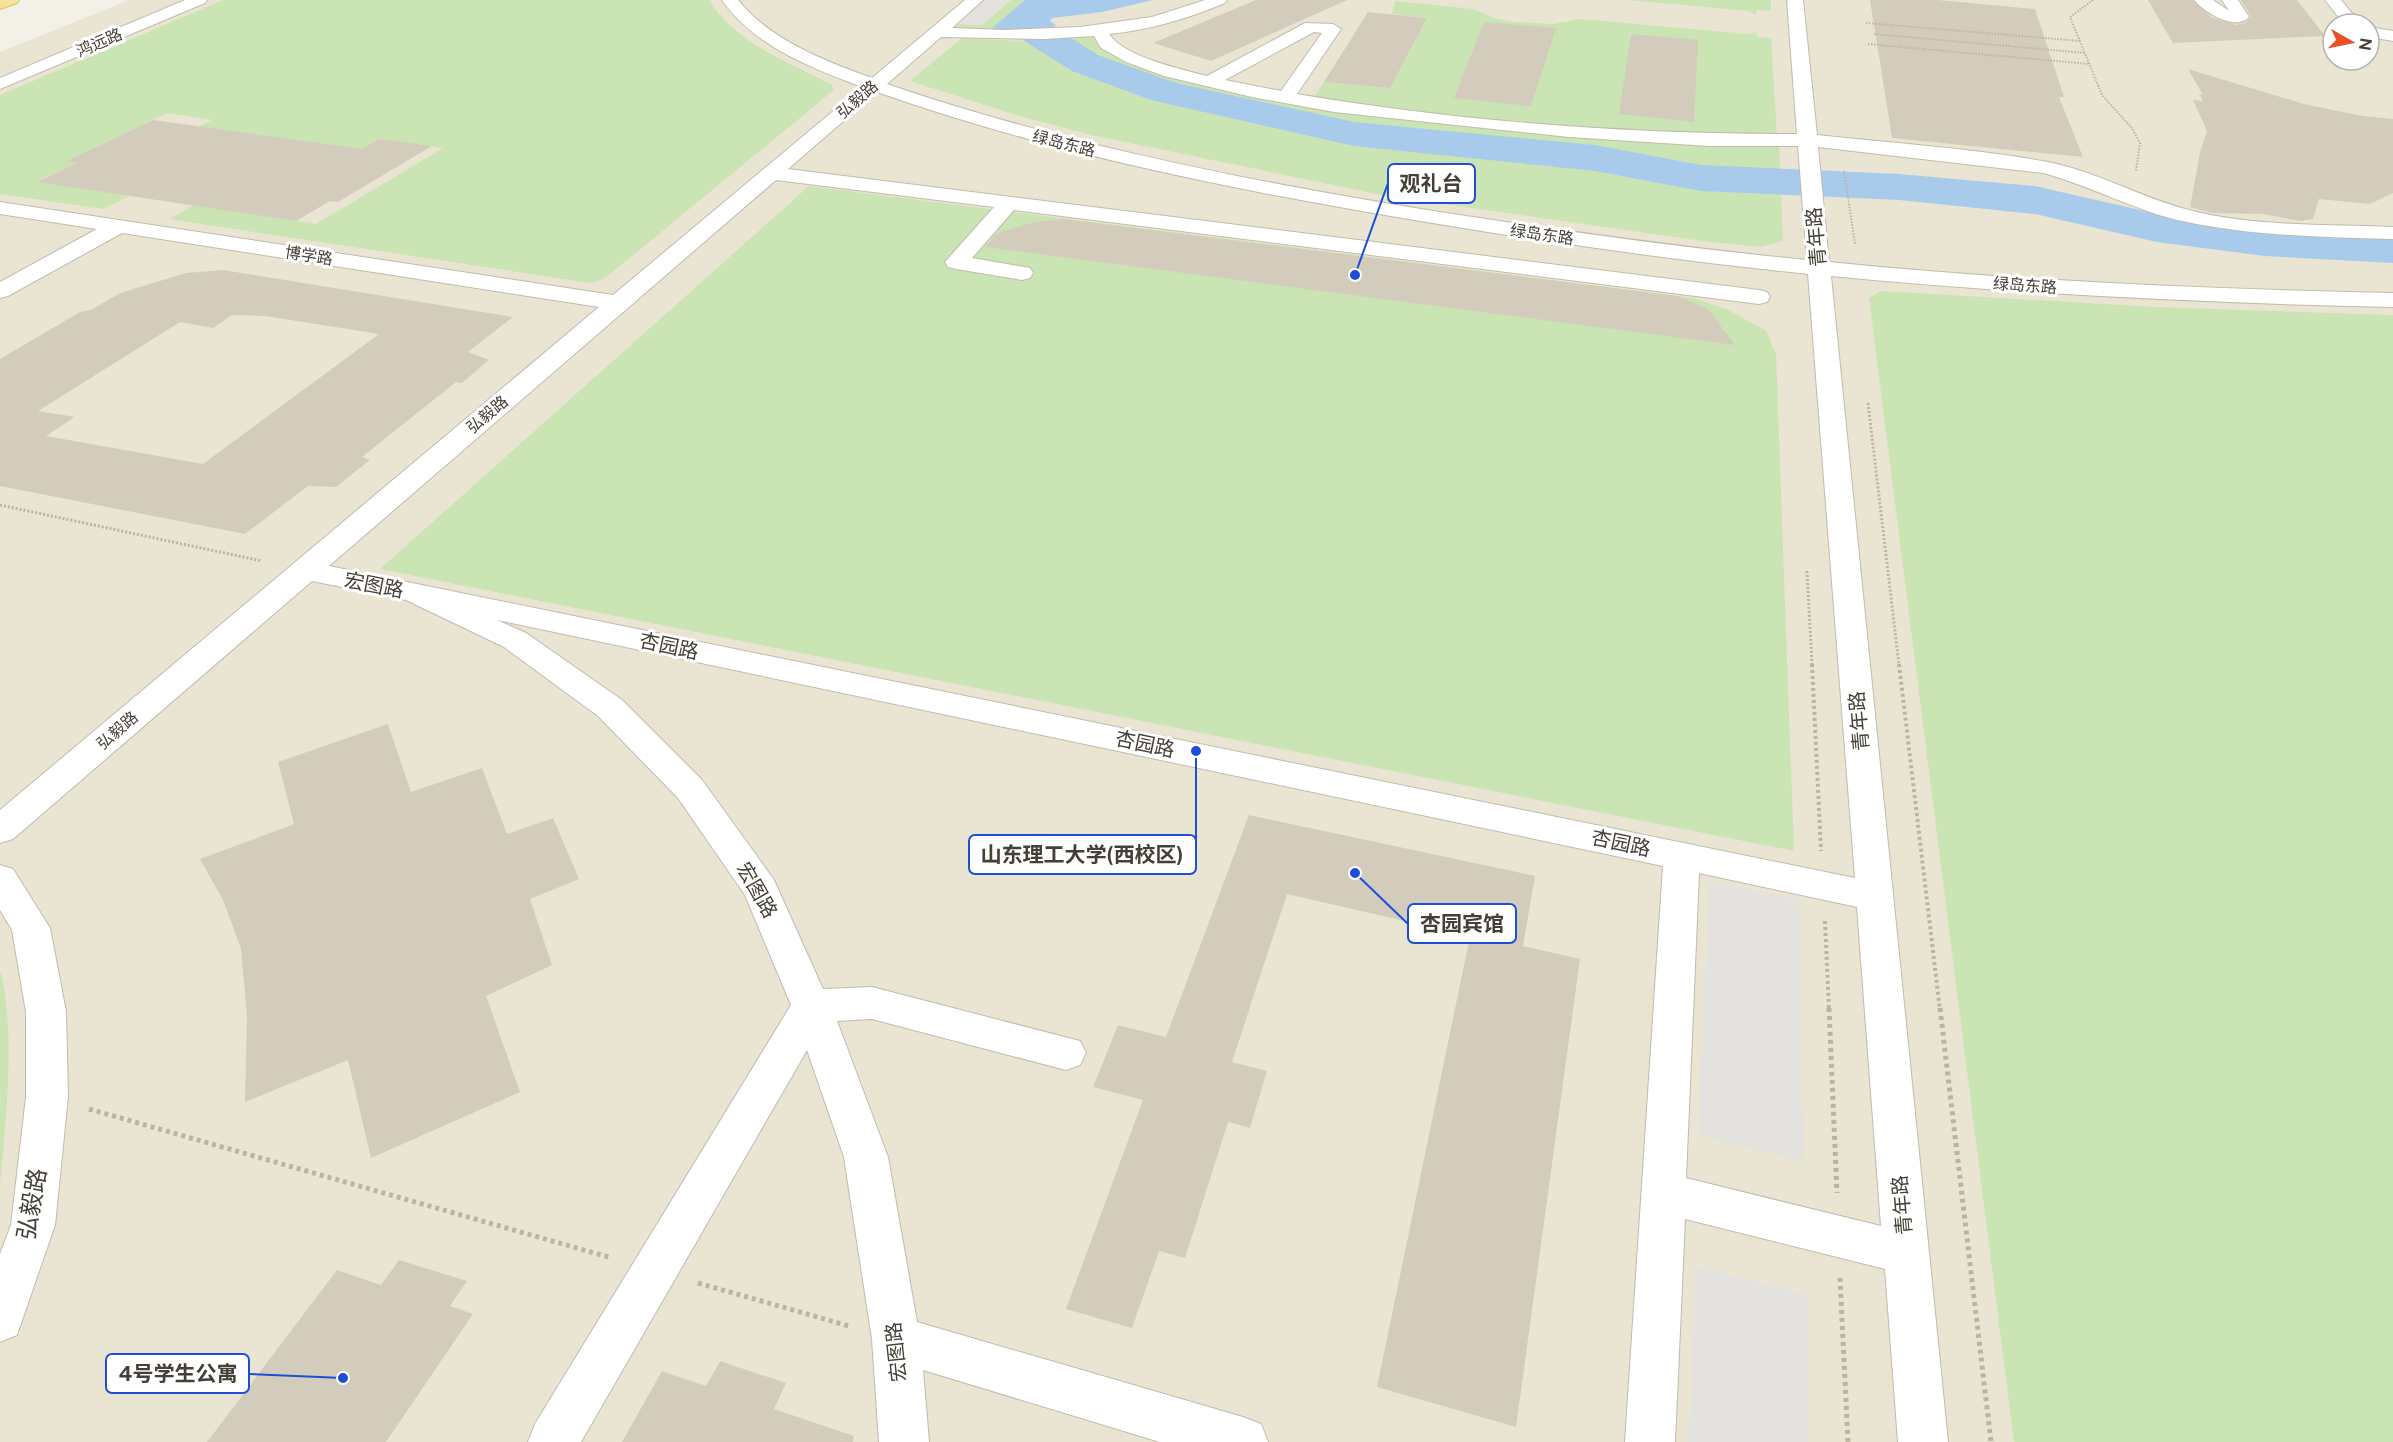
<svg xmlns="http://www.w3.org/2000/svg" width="2393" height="1442" viewBox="0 0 2393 1442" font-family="'Public Sans','Noto Sans SC',sans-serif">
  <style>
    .education { fill: #eae5d2; fill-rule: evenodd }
    .green { fill: #cbe4b3 }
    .parking { fill: #e4e2df }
    .water { fill: #a8cbeb }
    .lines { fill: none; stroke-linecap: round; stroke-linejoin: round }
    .river { fill: #a8cbeb; fill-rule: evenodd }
    .building { fill: #d3ccbd; fill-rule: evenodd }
    .street-casing { stroke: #c0bbad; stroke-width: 2 }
    .primary-casing { stroke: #dbc06d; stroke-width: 2 }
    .path-far3 { stroke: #beb49d; stroke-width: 2; stroke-dasharray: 1.5 1.5; stroke-linecap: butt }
    .path-far2 { stroke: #beb49d; stroke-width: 3; stroke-dasharray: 2 2; stroke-linecap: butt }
    .path-far1 { stroke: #beb49d; stroke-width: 4; stroke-dasharray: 3 3; stroke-linecap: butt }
    .path { stroke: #beb49d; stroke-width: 5; stroke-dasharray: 4 4; stroke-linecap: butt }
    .street { fill: #fff; fill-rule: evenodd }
    .primary { fill: #f7e29c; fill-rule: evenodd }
    .labels { text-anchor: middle; stroke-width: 6; stroke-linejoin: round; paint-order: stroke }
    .far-street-label { font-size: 16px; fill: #454037; stroke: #fff }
    .street-label { font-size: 20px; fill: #454037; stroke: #fff }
    .near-street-label { font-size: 24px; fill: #454037; stroke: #fff }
    .leader { fill: none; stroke: #1d4ed8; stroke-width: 2 }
    .callout-dot { fill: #1d4ed8; stroke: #fff; stroke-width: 2 }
    .callout { fill: #fff; stroke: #1d4ed8; stroke-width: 2 }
    .callout-label { font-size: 21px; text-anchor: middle; font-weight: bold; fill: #454037 }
  </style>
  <rect width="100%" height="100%" fill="#f2f0e7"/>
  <path class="education" d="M129 0H2393V1442H0V52ZM2333 24H2369V60H2333Z"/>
  <g class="green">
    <path d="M223 0H709C736 44 789 62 832 85L834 90 604 279 590 283 169 219 194 205 316 224 443 148 379 139 288 191 118 167 212 120 167 113 68 161 77 163 38 181 129 196 103 209 0 194V95Z"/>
    <polygon points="1011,0 1025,0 987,33 951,30 958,24 982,25"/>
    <polygon points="1628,0 1771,0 1771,11 1757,10 1756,15 1749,11"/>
    <path d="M1395 1 1473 9 1496 19 1513 22 1554 24 1581 19 1747 34 1756 32 1757 37 1771 38 1777 136C1621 138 1467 118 1313 98L1324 82 1390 88 1427 18 1392 14Z"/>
    <polygon points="1092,37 1100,46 1134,62 1357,112 1779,142 1783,241 1760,247 1702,241 1387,196 1091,135 1016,115 910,81 962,38 1025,41"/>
    <polygon points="809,186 1694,298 1728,310 1766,331 1776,354 1794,851 380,569"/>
    <polygon points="1881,291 2155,307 2393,315 2393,1442 2014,1442 1869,298"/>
    <path d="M0 970C16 1031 6 1121 0 1184Z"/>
  </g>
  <g class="parking">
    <polygon points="987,0 1011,0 982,25 958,24"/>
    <polygon points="1710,881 1799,900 1803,1162 1698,1136"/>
    <polygon points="1697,1267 1807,1295 1809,1442 1689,1442"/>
  </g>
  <polygon class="water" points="1025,0 1153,0 1102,12 1052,18 1050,21 1056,25 1051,28 990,30"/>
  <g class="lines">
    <polygon class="river" points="1031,18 1044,21 1098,55 1176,83 1354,122 1595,145 1701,165 1899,174 2035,186 2157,214 2265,228 2393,235 2393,263 2265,256 2157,242 2035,214 1899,200 1701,191 1595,171 1354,146 1151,100 1072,71 1018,37 1013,29 1018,21"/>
  </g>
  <g class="building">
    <polygon points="1256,0 1347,0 1211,61 1153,43"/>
    <polygon points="1870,0 1938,0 2035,9 2064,97 2059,97 2083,157 1892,138"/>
    <polygon points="2148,0 2192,0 2211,17 2236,25 2245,23 2251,17 2241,0 2297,0 2325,36 2173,43"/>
    <polygon points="1368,12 1427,18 1390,88 1324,82"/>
    <polygon points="1484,22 1556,28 1531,106 1454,98"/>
    <polygon points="1631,34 1698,40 1694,122 1619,114"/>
    <polygon points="2188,69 2304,104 2362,116 2393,119 2393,193 2370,204 2319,199 2313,219 2300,221 2264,214 2212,213 2190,207 2200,153 2207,131 2193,100 2203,101 2199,94 2203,95"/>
    <polygon points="153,120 361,149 379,139 432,146 338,202 330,201 296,221 37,182 77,163 67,161"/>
    <polygon points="1064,219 1677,296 1708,309 1735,345 985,247 997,233 1035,222"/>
    <path d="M223 270 513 317 468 352 489 360 462 383 456 382 362 457 370 460 336 487 308 486 245 534 0 486V359L80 312 91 310 120 293 186 273ZM232 315 265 316 379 334 203 464 46 436 75 417 38 411 180 322 213 328Z"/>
    <polygon points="388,724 411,792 482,768 507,834 553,818 579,879 530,899 552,965 486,996 520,1092 371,1158 348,1060 245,1102 247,1016 241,949 223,900 200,859 294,824 278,762"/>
    <polygon points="1249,815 1535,876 1523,946 1580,959 1516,1427 1377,1387 1470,936 1287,894 1232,1062 1267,1071 1250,1128 1228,1122 1185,1258 1159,1251 1132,1328 1066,1309 1143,1100 1093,1087 1118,1025 1166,1037"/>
    <polygon points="399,1260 467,1281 450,1306 473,1314 386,1442 207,1442 337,1270 381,1285"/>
    <polygon points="720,1361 786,1383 774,1409 854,1436 853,1442 622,1442 662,1371 706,1386"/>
  </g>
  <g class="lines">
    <defs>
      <g id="street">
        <polygon points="185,0 207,0 205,3 0,89 0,78"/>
        <path d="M722 0H738C770 40 825 61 872 78L965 0H983L952 28 1005 30 1080 27 1152 17 1205 0H1227L1225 3C1187 19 1149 30 1109 34 1124 57 1181 69 1207 76L1305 23 1333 24 1341 29 1297 94C1461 122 1631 134 1797 134L1787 0H1803L1817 135C1892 143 1968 148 2043 161 2094 170 2139 197 2189 210 2254 227 2326 224 2393 227V239C2324 237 2254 236 2187 222 2137 212 2092 186 2043 173L1818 147 1829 262C2017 281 2205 289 2393 293V307C2205 303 2018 294 1831 276L1948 1442H1898L1885 1269 1685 1219 1675 1442H1625L1663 866 497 620 526 633 622 700 702 780 774 880 823 989 872 987 1080 1041 1086 1053 1080 1065 1066 1070 872 1019 837 1021 888 1157 917 1322 1243 1417 1261 1424 1268 1442H1160L923 1370 929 1442H879L872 1339 844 1157 807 1050 581 1442H528L535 1424 791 1005 745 895 678 798 598 716 504 647 406 600 312 581 13 839 0 843V810L599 307 122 233 8 296 0 298V282L97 229 0 214V202L613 295 862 87C811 68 754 46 722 0ZM1314 32 1322 33 1281 91 1225 80ZM1094 36 1101 48 1126 62 1164 76 1252 97 1334 112 1569 137 1709 146H1798L1807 260C1682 248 1557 230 1433 211 1248 181 1065 145 887 84L941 37 1043 39ZM877 92C1039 149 1205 184 1373 213 1517 238 1662 259 1808 274L1855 878 329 566 776 180 994 207 945 262 948 267 956 269 1022 280 1030 278 1033 273 1030 268 972 258 1014 210 1759 304 1767 302 1770 297 1767 292 1759 290 788 169ZM1699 873 1857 907 1881 1226 1686 1178Z"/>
        <path d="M2194 0H2213L2229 11 2222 0H2238L2249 17C2236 32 2204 12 2194 0Z"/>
        <polygon points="2325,0 2341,0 2361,24 2344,24"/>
        <polygon points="2369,27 2393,31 2393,41 2369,37"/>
        <polygon points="0,865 13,869 50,928 66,1012 68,1097 55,1225 17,1335 0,1342 0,1254 11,1225 26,1097 26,1012 12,930 0,910"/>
      </g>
      <polygon id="primary" points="0,0 19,0 17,3 0,9"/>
    </defs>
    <use href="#street" class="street-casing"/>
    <use href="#primary" class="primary-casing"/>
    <g class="path-far3">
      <polyline points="2093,0 2070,17 2102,95 2132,128 2140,143 2136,171"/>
      <polyline points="1866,23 2080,41"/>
      <polyline points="1874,34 2085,53"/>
      <polyline points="1868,44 2089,64"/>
      <polyline points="1844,171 1855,244"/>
    </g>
    <g class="path-far2">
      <polyline points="1868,403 1899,665"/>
      <polyline points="0,505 262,561"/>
      <polyline points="1807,571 1812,665"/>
    </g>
    <g class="path-far1">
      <polyline points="1812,664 1821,851"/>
      <polyline points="1899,664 1940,1010"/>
      <polyline points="1825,921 1829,1010"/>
    </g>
    <g class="path">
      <polyline points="1829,1008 1837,1193"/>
      <polyline points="1940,1008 1991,1442"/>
      <polyline points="89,1109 612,1258"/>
      <polyline points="1840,1278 1848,1442"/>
      <polyline points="698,1283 849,1326"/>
    </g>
    <use href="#street" class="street"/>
    <use href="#primary" class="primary"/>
  </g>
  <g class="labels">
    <g class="far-street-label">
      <text transform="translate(99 42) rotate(-23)" y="6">鸿远路</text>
      <text transform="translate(857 99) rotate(-41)" y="6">弘毅路</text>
      <text transform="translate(1064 143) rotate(14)" y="6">绿岛东路</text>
      <text transform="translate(1542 234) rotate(8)" y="6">绿岛东路</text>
      <text transform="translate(309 255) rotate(9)" y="6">博学路</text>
      <text transform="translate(2025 285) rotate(4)" y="6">绿岛东路</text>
      <text transform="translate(487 414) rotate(-40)" y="6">弘毅路</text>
      <text transform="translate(117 730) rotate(-41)" y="6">弘毅路</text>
    </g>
    <g class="street-label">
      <text transform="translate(1816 237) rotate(-95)" y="7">青年路</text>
      <text transform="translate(374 585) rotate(11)" y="7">宏图路</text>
      <text transform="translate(669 646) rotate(12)" y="7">杏园路</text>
      <text transform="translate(1859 721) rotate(-95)" y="7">青年路</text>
      <text transform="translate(1145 744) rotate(12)" y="7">杏园路</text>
      <text transform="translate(1621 843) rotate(12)" y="7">杏园路</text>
      <text transform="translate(757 890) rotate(60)" y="7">宏图路</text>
      <text transform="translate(1902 1205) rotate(-95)" y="7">青年路</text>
      <text transform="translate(896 1352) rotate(-96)" y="7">宏图路</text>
    </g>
    <g class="near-street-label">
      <text transform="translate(32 1204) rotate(-80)" y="8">弘毅路</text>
    </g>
  </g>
  <path class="leader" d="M1355 275L1388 183M1196 751L1196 855M1355 873L1408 924M343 1378L249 1374"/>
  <g class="callout-dot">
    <circle cx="1355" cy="275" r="6"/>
    <circle cx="1196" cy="751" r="6"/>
    <circle cx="1355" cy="873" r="6"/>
    <circle cx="343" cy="1378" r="6"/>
  </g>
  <g class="callout">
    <rect x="1388" y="164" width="87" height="39" rx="6"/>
    <rect x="969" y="835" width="227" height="39" rx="6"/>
    <rect x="1408" y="904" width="108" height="39" rx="6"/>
    <rect x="106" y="1354" width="143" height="39" rx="6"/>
  </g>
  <g class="callout-label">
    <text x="1431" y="191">观礼台</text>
    <text x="1082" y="862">山东理工大学(西校区)</text>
    <text x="1462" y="931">杏园宾馆</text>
    <text x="178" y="1381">4号学生公寓</text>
  </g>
  <g transform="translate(2351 42) rotate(99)"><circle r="28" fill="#ffffff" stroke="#b5b3af" stroke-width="1.5"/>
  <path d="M0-4.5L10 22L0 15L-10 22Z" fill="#ea4f27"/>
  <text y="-9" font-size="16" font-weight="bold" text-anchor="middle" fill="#454037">N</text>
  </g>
</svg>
